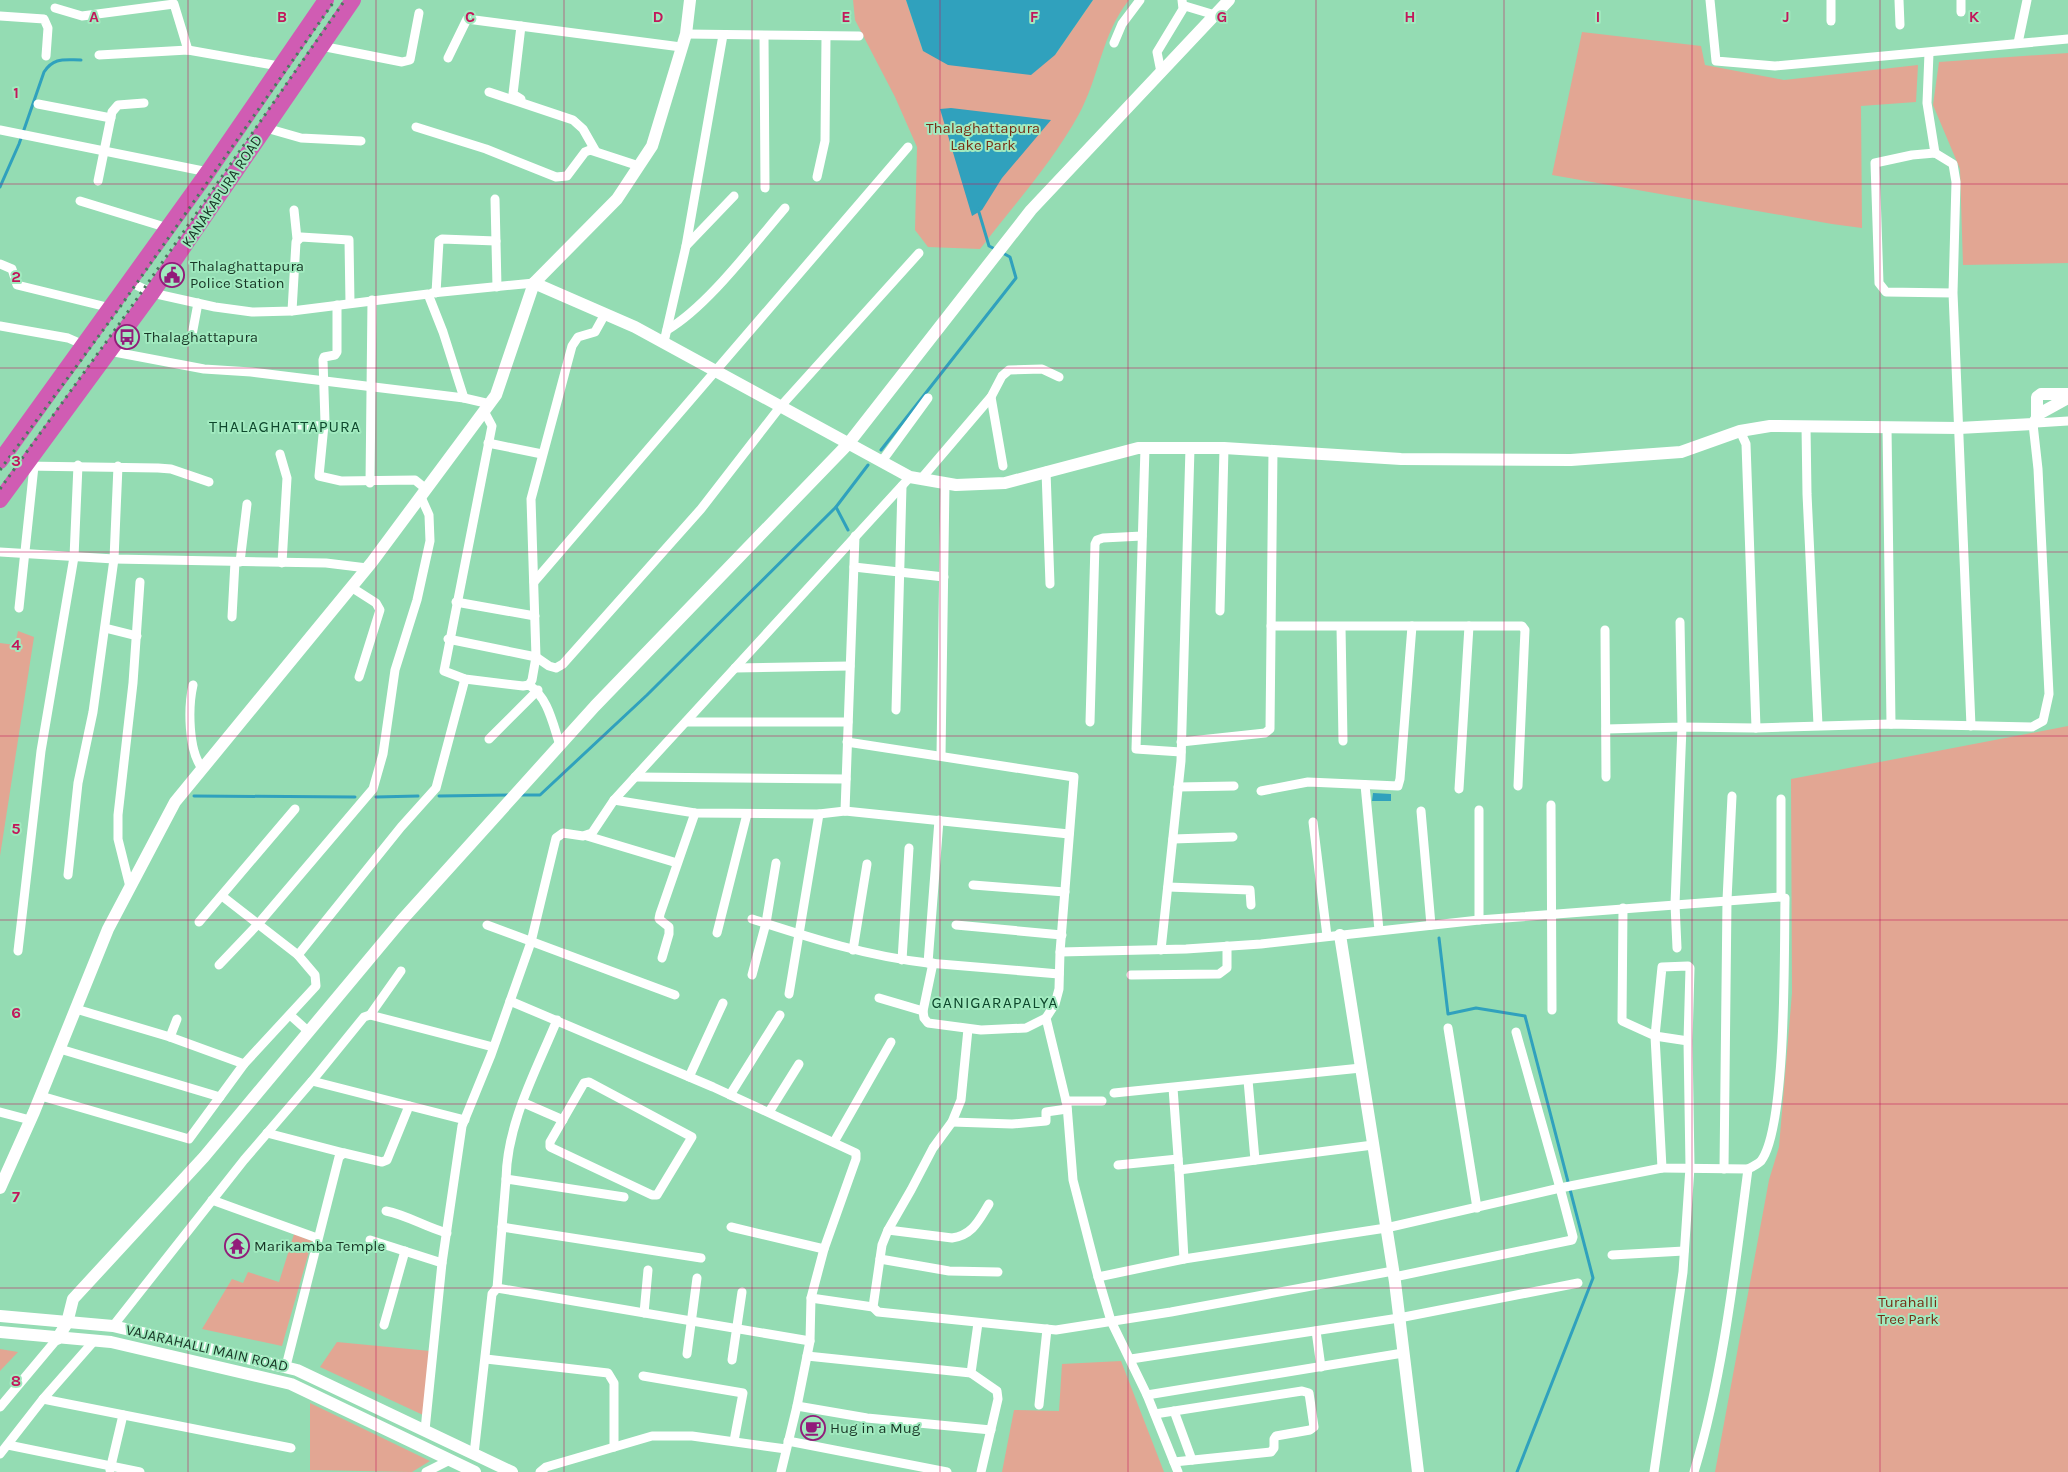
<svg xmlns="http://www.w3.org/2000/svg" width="2068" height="1472" viewBox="0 0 2068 1472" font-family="Karla,sans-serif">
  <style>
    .green { fill: #e2a693 }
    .water { fill: #30a1bd }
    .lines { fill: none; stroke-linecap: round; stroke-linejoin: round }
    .stream { stroke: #30a1bd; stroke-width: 3 }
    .street { stroke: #fff; stroke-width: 9 }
    .secondary { stroke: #fff; stroke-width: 12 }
    .highway { stroke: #d05cb3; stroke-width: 16 }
    .rail { stroke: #49785e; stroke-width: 3; stroke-dasharray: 2.5 5; stroke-linecap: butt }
    .grid { fill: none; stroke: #c2185b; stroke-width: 1; stroke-opacity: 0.55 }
    .labels { text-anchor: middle; stroke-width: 4; stroke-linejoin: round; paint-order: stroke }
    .park-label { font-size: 15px; fill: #762d15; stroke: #a1eabf }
    .street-label { font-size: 15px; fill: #183626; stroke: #a1eabf }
    .poi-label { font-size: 15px; fill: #183626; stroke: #a1eabf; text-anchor: start }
    .neighbourhood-label { font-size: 16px; letter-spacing: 1px; fill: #0d472c; stroke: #a1eabf }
    .grid-label { font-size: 16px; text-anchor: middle; font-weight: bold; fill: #c2185b; stroke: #a1eabf; stroke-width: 4; stroke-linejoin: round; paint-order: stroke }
  </style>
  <rect width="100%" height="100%" fill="#94dcb3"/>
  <g class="green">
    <path d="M853 0H906L923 51 1055 55 1093 0H1129C1102 33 1099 78 1079 114 1052 163 1014 205 980 249L928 247 915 230 917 147 895 97 855 20Z"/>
    <polygon points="1582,32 1701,46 1705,65 1784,80 1918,65 1916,102 1861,106 1862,228 1832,224 1552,175"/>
    <polygon points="2068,53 2068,263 1963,265 1960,169 1933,105 1939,62"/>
    <polygon points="18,631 34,637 0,856 0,643 15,645"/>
    <polygon points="2068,726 2068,1472 1715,1472 1769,1180 1779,1147 1792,993 1791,779"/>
    <polygon points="294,1234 312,1241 282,1346 202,1329 232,1279 243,1283 248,1272 279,1282"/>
    <polygon points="337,1342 430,1351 423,1415 320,1367"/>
    <polygon points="0,1349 18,1352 0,1371"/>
    <polygon points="1121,1361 1164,1472 1002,1472 1014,1410 1059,1411 1062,1364"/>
    <polygon points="310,1403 430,1461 412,1472 310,1470"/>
  </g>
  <g class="water">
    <polygon points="906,0 1093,0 1055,55 1031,75 948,65 923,51"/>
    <polygon points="951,108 1051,120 1002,178 982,210 972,216 940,109"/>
    <polygon points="1373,793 1391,794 1391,801 1372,801"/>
  </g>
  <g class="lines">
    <g class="stream">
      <path d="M0 187 19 144 44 72C54 57 64 60 81 60"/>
      <polyline points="978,209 989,246 995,249"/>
      <polyline points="881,450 1016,278 1010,257 1001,252"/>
      <polyline points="836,507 848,530"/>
      <polyline points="520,795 540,795 647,695 836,507 868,465"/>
      <polyline points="194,796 355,797"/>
      <polyline points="439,796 509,795"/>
      <polyline points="376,797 418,796"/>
      <polyline points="1439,938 1448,1014 1476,1008 1525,1016 1593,1278 1517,1472"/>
    </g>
    <g class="street">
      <polyline points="1710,0 1716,61 1775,66 2068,39"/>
      <polyline points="1831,0 1831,21"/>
      <polyline points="1899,0 1900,25"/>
      <polyline points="1961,0 1961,12"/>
      <polyline points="1185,6 1215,15"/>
      <polyline points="55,8 82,16 174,4 188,50"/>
      <polyline points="0,16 44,19 48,28 46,56"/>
      <polyline points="686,34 859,36"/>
      <polyline points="764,36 765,188"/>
      <polyline points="1114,43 1122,24 1140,0"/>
      <polyline points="2018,43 2027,0"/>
      <polyline points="321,46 402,62 410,60 419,13"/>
      <polyline points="1929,53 1927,103 1935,153"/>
      <polyline points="99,55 188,50 279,66"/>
      <polyline points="448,58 467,19 681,47"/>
      <polyline points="1161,72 1157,52 1183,9 1182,0"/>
      <polyline points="489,92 573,120 583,129 595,150"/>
      <polyline points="521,99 513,94 521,26"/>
      <polyline points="38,104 111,118"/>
      <polyline points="416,127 486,149 556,177 567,176 585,152 590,150 639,166"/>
      <polyline points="266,128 301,138 361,141"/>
      <polyline points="0,130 208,172"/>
      <polyline points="817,177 825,141 826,37"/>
      <polyline points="98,181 112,112 118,105 144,103"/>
      <polyline points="495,199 497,287"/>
      <polyline points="80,201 168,228"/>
      <polyline points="294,210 297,239"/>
      <polyline points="686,246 734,196"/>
      <polyline points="0,264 12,269 17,285 111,308"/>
      <polyline points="130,282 152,293 215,307 252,312 292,311 428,294 443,332 464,398"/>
      <polyline points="432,293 534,283"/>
      <polyline points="436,293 439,241 442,239 496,241"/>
      <polyline points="1953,293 1886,292 1879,283 1875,163 1912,155 1935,153 1953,164 1956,182 1953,293 1971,726"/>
      <polyline points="292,311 296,242 301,237 349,240 350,303"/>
      <polyline points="0,326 68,338 84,345"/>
      <path d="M667 330C708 306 753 245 785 208"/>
      <polyline points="192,335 198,303"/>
      <polyline points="664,342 686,246 723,35"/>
      <polyline points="109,351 204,369 251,372 464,398 490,404"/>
      <polyline points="991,397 1003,466"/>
      <path d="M484 411 492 426 444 671 465 679 523 686 529 685C548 697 553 725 560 745"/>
      <polyline points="2036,423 2068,421"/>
      <polyline points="299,425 321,426 325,422 323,360 324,357 335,355 337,352 337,305"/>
      <polyline points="324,425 319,476 341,481 415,480 426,489"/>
      <polyline points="1806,426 1807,494 1818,725"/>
      <polyline points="1887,427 1891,724"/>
      <polyline points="1740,431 1746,444 1756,728"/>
      <polyline points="488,443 542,454"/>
      <polyline points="1145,448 1136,749 1181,752"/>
      <polyline points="280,454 287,478 282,563"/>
      <polyline points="882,461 928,398"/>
      <polyline points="24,466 158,468 171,469 209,482"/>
      <polyline points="1046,471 1050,584"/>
      <polyline points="921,479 991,397 1002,376 1009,370 1042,369 1059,377"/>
      <polyline points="370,483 372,300"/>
      <polyline points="0,552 114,559 326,563 367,568"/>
      <polyline points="240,562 247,504"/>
      <polyline points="854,567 944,577"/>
      <polyline points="534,582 908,147"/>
      <polyline points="351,587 376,603 380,610 359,677"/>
      <polyline points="456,602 535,616"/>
      <polyline points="19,608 34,466"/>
      <polyline points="1220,611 1224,448"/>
      <polyline points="232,617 235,562"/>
      <polyline points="1271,626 1522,626 1525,630 1518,786"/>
      <polyline points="1341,627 1343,741"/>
      <polyline points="105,628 137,636"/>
      <polyline points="1605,630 1606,777"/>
      <polyline points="448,639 536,657 549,666 556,668 563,664 701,509 780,407 919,253"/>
      <polyline points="735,668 850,666"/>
      <path d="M193 685C188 707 188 750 202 768"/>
      <polyline points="529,685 532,680 536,657 531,499 572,346 578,337 595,332 605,314"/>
      <polyline points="896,710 902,486"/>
      <polyline points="686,722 848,722"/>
      <polyline points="1090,722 1095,544 1097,540 1103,538 1142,536"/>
      <polyline points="1606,729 1682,727 1680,622"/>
      <polyline points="489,739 538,690"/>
      <polyline points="847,742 1074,777 1060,952 1059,989 1055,1004 1046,1018 1067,1105 1073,1180 1098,1277 1111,1321 1147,1395 1178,1472"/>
      <polyline points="1181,742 1265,733 1270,729 1273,450"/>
      <polyline points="941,756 945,483"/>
      <polyline points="635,777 846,779"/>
      <polyline points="1365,785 1379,930"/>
      <polyline points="1178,787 1234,786"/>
      <polyline points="1459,789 1469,626"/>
      <polyline points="1261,791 1308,782 1398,786 1400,779 1412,626"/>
      <polyline points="614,800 695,813 819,814 845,811 1069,834"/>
      <polyline points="1551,805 1552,1010"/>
      <polyline points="845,811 855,536"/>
      <polyline points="1421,811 1431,925"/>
      <polyline points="939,820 928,963 1059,974"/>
      <polyline points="1313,822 1327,936"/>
      <polyline points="587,836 677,863"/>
      <polyline points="1173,839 1233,837"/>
      <polyline points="68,875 78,783 93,712 114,559 118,466"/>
      <polyline points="973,885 1065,892"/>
      <polyline points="130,887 118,839 118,815 133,683 140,582"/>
      <polyline points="1168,887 1250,890 1251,905"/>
      <polyline points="222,896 298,955 401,827 436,788 465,679"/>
      <polyline points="1623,908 1622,1021 1655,1036 1662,1168 1748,1169"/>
      <path d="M752 919C811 938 866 956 928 963"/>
      <polyline points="1479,920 1479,810"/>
      <polyline points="199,922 295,809"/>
      <polyline points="487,925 675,995"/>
      <polyline points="956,925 1062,935"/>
      <polyline points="717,933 747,814"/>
      <polyline points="1677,948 1675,904 1682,727 1756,728 1891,724 2032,727 2043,721 2049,694 2038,469 2033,424"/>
      <polyline points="853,950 867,864"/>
      <polyline points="1161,950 1181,761 1190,448"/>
      <polyline points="18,951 41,751 74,557 78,465"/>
      <polyline points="1060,952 1186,949 1261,944 1479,920 1781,897"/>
      <polyline points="662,958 669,934 669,927 659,919 660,914 695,813"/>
      <polyline points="902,960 909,848"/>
      <polyline points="933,963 923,1011 924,1018 928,1023 981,1030 1026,1028 1046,1018"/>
      <polyline points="219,965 259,923 373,789 383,754 395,670 417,600 430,541 429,515 421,497"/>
      <polyline points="752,975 766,923 776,863"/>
      <polyline points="1131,975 1219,974 1227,968 1227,946"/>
      <polyline points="789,994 819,814"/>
      <polyline points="879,998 923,1011"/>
      <polyline points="510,1001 713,1087 856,1153 856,1159 824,1249 811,1298 810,1341 797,1406 781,1472"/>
      <polyline points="76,1009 170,1037 244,1064"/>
      <polyline points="290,1015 309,1032"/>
      <polyline points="370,1015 401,971"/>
      <polyline points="1448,1028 1477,1208"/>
      <polyline points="968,1029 961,1100 952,1122 933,1148 911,1190 888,1230 882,1245 873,1307 878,1312 1056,1330 1171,1312 1393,1271"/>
      <polyline points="1516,1032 1560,1188 1662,1168"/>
      <polyline points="170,1037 177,1019"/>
      <polyline points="60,1049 220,1097"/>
      <polyline points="689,1077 723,1003"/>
      <polyline points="1248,1080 1255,1160"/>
      <polyline points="312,1081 465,1120"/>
      <polygon points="589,1082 692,1137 657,1195 652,1195 550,1147 550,1142 584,1083"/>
      <polyline points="1173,1088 1179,1170"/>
      <polyline points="1114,1093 1361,1068"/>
      <polyline points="730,1095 780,1015"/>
      <polyline points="41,1096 189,1139 244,1064 316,986 315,975 298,955"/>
      <polyline points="1066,1101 1102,1101"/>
      <polyline points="524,1103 563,1120"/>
      <polyline points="0,1112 30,1120"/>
      <polyline points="769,1112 799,1064"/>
      <polyline points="952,1122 1012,1124 1046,1121 1046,1112 1067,1109"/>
      <polyline points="267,1133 344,1153"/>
      <polyline points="834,1142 891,1042"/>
      <polyline points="1373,1145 1179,1170 1184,1259 1386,1228 1560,1188 1573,1237 1572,1240 1394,1277"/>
      <polyline points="1118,1165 1178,1159"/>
      <polyline points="1724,1169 1727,900 1732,796"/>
      <path d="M506 1179C507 1123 536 1071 557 1020"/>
      <polyline points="212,1200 317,1238"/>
      <path d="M386 1211C407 1215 425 1227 447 1233"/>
      <polyline points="502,1227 701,1258"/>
      <polyline points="731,1227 824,1249"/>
      <path d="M888 1230 952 1238C973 1235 979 1220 989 1204"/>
      <polyline points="370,1240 442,1263"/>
      <polyline points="1612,1255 1684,1251"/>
      <polyline points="880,1259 949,1271 998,1272"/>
      <polyline points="1098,1277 1184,1259"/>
      <polyline points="497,1288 506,1179 624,1197"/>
      <polyline points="811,1298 873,1307"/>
      <polyline points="644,1313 648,1270"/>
      <polyline points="978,1323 971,1373 997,1391 998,1399 981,1472"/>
      <polyline points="384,1325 405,1251"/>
      <polyline points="113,1326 244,1160 312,1081 364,1017 370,1015 493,1047"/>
      <polyline points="1316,1331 1321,1367"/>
      <polyline points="687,1354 697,1278"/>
      <polyline points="807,1356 971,1373"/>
      <polyline points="486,1359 608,1373 614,1383 614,1447"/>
      <polyline points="1131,1359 1399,1318 1578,1283"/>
      <polyline points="732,1360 742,1292"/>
      <polyline points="286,1366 339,1157 344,1153 382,1162 387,1160 409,1106"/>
      <polyline points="643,1376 743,1393 734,1441"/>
      <polyline points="1147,1395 1403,1353"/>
      <polyline points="43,1399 291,1448"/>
      <polyline points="1039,1405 1047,1329"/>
      <polyline points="797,1406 867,1418 991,1430"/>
      <polyline points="0,1407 57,1339"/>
      <polyline points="1174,1411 1192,1460"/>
      <polyline points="1155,1414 1302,1391 1309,1393 1314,1427 1310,1430 1276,1436 1274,1439 1274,1448 1271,1452 1174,1462"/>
      <polyline points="425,1430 442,1263 462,1126 491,1055 531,942 556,838 563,833 583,836 592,833 614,800 910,477"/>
      <polyline points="788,1441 947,1472"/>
      <polyline points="8,1445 140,1472"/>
      <polyline points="0,1454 43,1399 94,1341"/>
      <polyline points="474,1454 492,1294 497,1288 810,1341"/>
      <polyline points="110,1470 123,1415"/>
      <polyline points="426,1472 450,1460"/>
      <polyline points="540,1472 546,1467 652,1436 692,1436 786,1449"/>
      <polyline points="1654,1472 1683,1272 1690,1167 1688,1041 1690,968 1688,966 1662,967 1655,1036 1688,1041"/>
      <path d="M1694 1472C1723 1377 1735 1268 1748 1169 1752 1167 1758 1164 1761 1161 1787 1127 1784 947 1785 898L1781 897V799"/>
    </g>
    <g class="secondary">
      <polyline points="534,283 617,199 652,146 686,34 690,0"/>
      <polyline points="2037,415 2068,398"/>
      <polyline points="1340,935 1395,1282 1418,1472"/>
      <polyline points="0,1188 34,1112 108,929 175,802 372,562 496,395 534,283 635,327 910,477 956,485 1005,483 1138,448 1224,448 1401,459 1571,460 1681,452 1740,431 1770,426 1959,428 2033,424 2037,418 2037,397 2041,394 2068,394"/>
      <polyline points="0,1316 113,1326 297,1370 512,1472"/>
      <polyline points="0,1332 111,1342 291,1384 475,1472"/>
      <polyline points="57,1339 67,1323 73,1299 204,1157 401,921 595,706 848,444 1031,210 1229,0"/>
    </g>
    <g class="highway">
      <polyline points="0,461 208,172 326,0"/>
      <polyline points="0,500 152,293 353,0"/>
    </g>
    <g class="rail">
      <polyline points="0,470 120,307 335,0"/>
      <polyline points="0,489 127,313 345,0"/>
    </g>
  </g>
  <path class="grid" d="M188 0V1472M376 0V1472M564 0V1472M752 0V1472M940 0V1472M1128 0V1472M1316 0V1472M1504 0V1472M1692 0V1472M1880 0V1472M0 184H2068M0 368H2068M0 552H2068M0 736H2068M0 920H2068M0 1104H2068M0 1288H2068"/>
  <defs>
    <symbol id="civic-ring" viewBox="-11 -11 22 22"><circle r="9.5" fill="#a1eabf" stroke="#921c7a" stroke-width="1.5"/><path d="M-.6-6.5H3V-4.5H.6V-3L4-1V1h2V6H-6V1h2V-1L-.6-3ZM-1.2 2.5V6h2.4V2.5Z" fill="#921c7a"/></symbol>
    <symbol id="bus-ring" viewBox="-11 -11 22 22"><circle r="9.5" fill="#a1eabf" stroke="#921c7a" stroke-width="1.5"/><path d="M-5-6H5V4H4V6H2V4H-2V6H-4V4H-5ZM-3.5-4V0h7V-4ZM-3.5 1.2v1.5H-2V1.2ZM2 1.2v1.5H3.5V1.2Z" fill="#921c7a"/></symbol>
    <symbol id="temple-ring" viewBox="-11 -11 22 22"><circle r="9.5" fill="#a1eabf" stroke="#921c7a" stroke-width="1.5"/><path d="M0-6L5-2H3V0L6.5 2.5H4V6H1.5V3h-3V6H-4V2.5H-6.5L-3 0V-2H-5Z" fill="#921c7a"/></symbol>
    <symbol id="cafe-ring" viewBox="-11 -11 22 22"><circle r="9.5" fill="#a1eabf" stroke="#921c7a" stroke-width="1.5"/><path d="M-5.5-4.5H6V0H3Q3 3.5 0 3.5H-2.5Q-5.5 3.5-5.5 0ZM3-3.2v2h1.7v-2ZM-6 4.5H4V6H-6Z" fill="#921c7a"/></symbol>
  </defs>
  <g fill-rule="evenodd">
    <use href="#civic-ring" x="158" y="261" width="28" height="28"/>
    <use href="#bus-ring" x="113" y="323" width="28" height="28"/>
    <use href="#temple-ring" x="223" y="1232" width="28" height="28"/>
    <use href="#cafe-ring" x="799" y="1414" width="28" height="28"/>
  </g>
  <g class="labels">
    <g class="park-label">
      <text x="983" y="133">Thalaghattapura<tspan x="983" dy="17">Lake Park</tspan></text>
      <text x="1908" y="1307">Turahalli<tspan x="1908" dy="17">Tree Park</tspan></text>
    </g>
    <g class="street-label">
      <text transform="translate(222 191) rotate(-56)" y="5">KANAKAPURA ROAD</text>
      <text transform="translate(207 1348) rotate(13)" y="5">VAJARAHALLI MAIN ROAD</text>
    </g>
    <g class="poi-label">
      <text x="190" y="271">Thalaghattapura<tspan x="190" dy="17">Police Station</tspan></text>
      <text x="144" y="342">Thalaghattapura</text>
      <text x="254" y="1251">Marikamba Temple</text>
      <text x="830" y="1433">Hug in a Mug</text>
    </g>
    <g class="neighbourhood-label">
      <text x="285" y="432">THALAGHATTAPURA</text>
      <text x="995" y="1008">GANIGARAPALYA</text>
    </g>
  </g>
  <g class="grid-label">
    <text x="94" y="22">A</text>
    <text x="282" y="22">B</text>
    <text x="470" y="22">C</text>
    <text x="658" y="22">D</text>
    <text x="846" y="22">E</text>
    <text x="1034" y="22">F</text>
    <text x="1222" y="22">G</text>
    <text x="1410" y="22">H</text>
    <text x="1598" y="22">I</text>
    <text x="1786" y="22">J</text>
    <text x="1974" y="22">K</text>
    <text x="16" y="98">1</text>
    <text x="16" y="282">2</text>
    <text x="16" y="466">3</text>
    <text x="16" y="650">4</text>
    <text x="16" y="834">5</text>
    <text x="16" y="1018">6</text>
    <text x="16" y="1202">7</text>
    <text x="16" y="1386">8</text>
  </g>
</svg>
